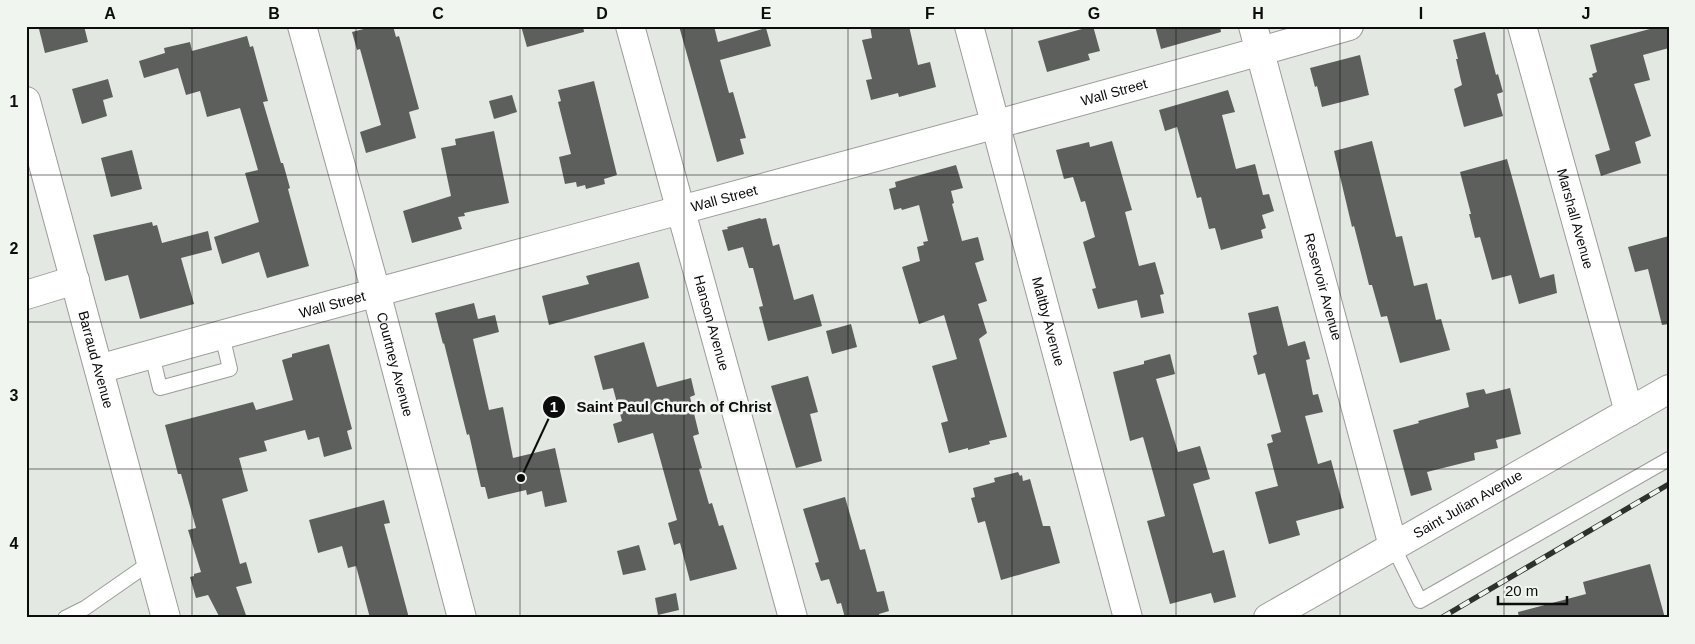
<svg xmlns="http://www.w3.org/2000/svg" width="1695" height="644" viewBox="0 0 1695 644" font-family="Helvetica,sans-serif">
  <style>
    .building { fill: #5c5f5b }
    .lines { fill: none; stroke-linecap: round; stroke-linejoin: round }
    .service-casing { stroke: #999c98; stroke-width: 16 }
    .minor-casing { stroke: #999c98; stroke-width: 30 }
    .tertiary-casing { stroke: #999c98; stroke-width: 30 }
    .service { stroke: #fff; stroke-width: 14 }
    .minor { stroke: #fff; stroke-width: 28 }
    .tertiary { stroke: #fff; stroke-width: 28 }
    .rail-casing { stroke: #2f312f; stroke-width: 5.5 }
    .rail { stroke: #f1f5f0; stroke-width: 4; stroke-dasharray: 11; stroke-linecap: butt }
    .grid { fill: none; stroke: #0b0c0b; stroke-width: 1; stroke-opacity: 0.55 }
    .labels { text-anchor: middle; stroke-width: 5; stroke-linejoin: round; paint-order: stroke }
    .street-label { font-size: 14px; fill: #0b0c0b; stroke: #f1f5f0 }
    .leader { fill: none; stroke: #0b0c0b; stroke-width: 2 }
    .callout-dot { fill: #0b0c0b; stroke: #f1f5f0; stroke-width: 2 }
    .mark-label { font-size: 15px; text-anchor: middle; font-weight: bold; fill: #fff }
    .callout-label { font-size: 15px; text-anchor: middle; font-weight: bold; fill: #0b0c0b; stroke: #f1f5f0; stroke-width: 5; stroke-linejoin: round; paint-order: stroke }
    .neatline { fill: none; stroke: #0b0c0b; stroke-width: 2 }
    .grid-label { font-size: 16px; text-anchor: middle; font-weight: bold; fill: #0b0c0b }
  </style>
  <rect width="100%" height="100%" fill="#e4e8e3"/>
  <g class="building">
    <polygon points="50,26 84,26 88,42 45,53 39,29"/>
    <polygon points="375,26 393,26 396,37 399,36 419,109 409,112 416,138 366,153 360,132 381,125 360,49 357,50 352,32"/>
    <polygon points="521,26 583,26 584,32 527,47"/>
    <polygon points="679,26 714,26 718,42 766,28 771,46 720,60 729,93 733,92 746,138 740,139 744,154 717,162"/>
    <polygon points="870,26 909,26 918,65 930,62 936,87 899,97 898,93 871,100 866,80 872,79 862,40 872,38"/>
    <polygon points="1093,26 1100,51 1088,54 1090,60 1047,72 1038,41"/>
    <polygon points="1155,26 1220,26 1221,32 1161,49"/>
    <polygon points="1661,26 1669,26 1669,48 1643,55 1650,80 1634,84 1651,136 1635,142 1641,163 1601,176 1595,155 1610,150 1589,78 1593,77 1592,74 1597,72 1590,45"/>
    <polygon points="1485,32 1496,75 1498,74 1503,92 1497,94 1503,116 1464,127 1454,89 1462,85 1456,59 1458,59 1453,40"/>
    <polygon points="247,36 250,47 253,46 268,101 263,102 281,163 283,163 290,188 288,189 309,266 267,278 259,252 222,264 214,237 259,222 245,173 258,170 240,108 207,117 200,91 186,95 178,68 144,78 139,61 165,53 164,48 190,42 192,51"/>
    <polygon points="1360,55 1369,95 1322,107 1317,86 1315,87 1310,68"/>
    <polygon points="108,79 113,97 103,100 107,116 82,124 72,89"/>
    <polygon points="594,81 617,175 604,179 605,184 586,189 585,185 577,187 576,182 565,184 559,157 571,154 558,102 561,101 558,90"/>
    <polygon points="1228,90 1235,112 1222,115 1236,169 1255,164 1263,195 1269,194 1274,211 1262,215 1266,228 1261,230 1263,238 1221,250 1215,228 1209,229 1201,197 1197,198 1177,127 1165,131 1159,110"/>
    <polygon points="512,95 517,112 494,119 489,101"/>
    <polygon points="494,131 509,203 464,213 465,216 458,217 462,229 412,243 403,211 451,196 441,148 456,145 455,139"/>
    <polygon points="1112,141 1132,210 1125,212 1139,266 1155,262 1164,294 1160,295 1164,313 1141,318 1137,300 1098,309 1092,289 1096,288 1083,242 1095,237 1085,201 1081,202 1073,177 1064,179 1056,150 1089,142 1090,147"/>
    <polygon points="1372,141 1396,237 1402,236 1414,286 1427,283 1436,320 1441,319 1450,350 1400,363 1387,316 1381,317 1372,285 1369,285 1354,226 1352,227 1334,151"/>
    <polygon points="132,150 142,189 111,197 101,158"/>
    <polygon points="1507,159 1540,278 1554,274 1557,293 1519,304 1511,275 1492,280 1480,237 1475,238 1469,214 1471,214 1460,172"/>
    <polygon points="956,165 963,188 951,191 954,203 952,204 962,241 978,237 984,260 975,263 987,301 978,304 987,333 979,339 1007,437 989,441 990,444 968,450 968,448 949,453 941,423 948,421 932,366 957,359 944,315 919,324 902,267 920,261 917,247 924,245 923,242 928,241 919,205 902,210 901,208 894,210 889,189 896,187 895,182"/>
    <polygon points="760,218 761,219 766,218 773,246 779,244 794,300 813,294 822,326 768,341 759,307 763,306 753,268 749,268 743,247 728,251 722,230 728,229 727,227"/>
    <polygon points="152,222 153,226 157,225 162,243 208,231 212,250 181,258 194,304 140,319 128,275 105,281 93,235"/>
    <polygon points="1669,236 1669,324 1662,325 1648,269 1635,272 1628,247"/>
    <polygon points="639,262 649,298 549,325 542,296 589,284 586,276"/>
    <polygon points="474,303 478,319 495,315 499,332 473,339 489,410 503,407 513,458 555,448 567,502 545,507 542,491 527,495 526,490 488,499 485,487 481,487 469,434 467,435 444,343 443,344 435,313"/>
    <polygon points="1278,306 1288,346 1305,341 1310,359 1306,360 1313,395 1318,394 1323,412 1305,416 1318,464 1331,460 1344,508 1296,521 1300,535 1269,544 1255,492 1278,486 1267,444 1273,442 1271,435 1281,432 1265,373 1258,375 1253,356 1257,354 1248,313"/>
    <polygon points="851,324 857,347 832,354 826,331"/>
    <polygon points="644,342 657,387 691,378 695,395 690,397 699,434 693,436 702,468 699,469 709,504 712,503 719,526 723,525 737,569 690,581 680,543 674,545 668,523 677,520 653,433 618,443 613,424 622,421 613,388 603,390 594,356"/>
    <polygon points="329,344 352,429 347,431 352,449 324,457 319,437 308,440 305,430 264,441 267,451 239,458 248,491 222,499 240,564 246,562 252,583 236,587 247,618 220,618 208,595 196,598 190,577 194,576 194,574 201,572 188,530 196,528 181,474 178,474 165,425 253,402 256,410 293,400 282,360 292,357 292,354"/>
    <polygon points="1170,354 1175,374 1156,379 1178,452 1200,446 1210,479 1193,484 1213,553 1224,550 1236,597 1214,603 1211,593 1170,604 1147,521 1165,516 1143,437 1130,441 1113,372 1144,364 1144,361"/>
    <polygon points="808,376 818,412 810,414 822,461 796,468 771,386"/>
    <polygon points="1510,388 1521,434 1496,440 1498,448 1474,453 1475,460 1427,472 1432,490 1411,496 1393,430 1419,423 1418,421 1469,407 1466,393 1484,389 1486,394"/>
    <polygon points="1018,472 1020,476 1022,475 1023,481 1030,479 1043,526 1050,526 1060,563 1001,580 985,521 978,523 971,498 975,497 973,488 995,482 994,478"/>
    <polygon points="845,497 860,550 865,549 877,592 884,591 889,611 879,614 880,618 845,618 841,603 837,604 829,579 821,581 815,563 819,562 803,509"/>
    <polygon points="384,500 390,523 384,524 409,618 370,618 356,566 348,568 342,546 318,553 309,520"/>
    <polygon points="639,545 646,570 623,575 617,551"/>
    <polygon points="1650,564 1665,618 1519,618 1518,612 1586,594 1583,582"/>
    <polygon points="676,593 679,610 658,615 655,598"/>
  </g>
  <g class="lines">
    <defs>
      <g id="service">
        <polyline points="152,355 160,388 230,369 222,335"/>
        <polyline points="1393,546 1420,601 1669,459"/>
        <polyline points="65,618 85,608 151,562"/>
      </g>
      <g id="minor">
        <path id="s1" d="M302 26 376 292 462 618"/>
        <path id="s2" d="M630 26 793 618"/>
        <path id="s3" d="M1253 26 1393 546"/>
        <path id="s4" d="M1522 26 1629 412"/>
        <path id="s5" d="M26 101 166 618"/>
        <polyline points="26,295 75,280"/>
        <path id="s6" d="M99 369C515 252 933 145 1349 26"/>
      </g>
      <g id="tertiary">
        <path id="s7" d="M969 26 1128 618"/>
        <path id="s8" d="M1268 618 1669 389"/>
      </g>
    </defs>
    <use href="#service" class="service-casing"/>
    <use href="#minor" class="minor-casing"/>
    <use href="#tertiary" class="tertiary-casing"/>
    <use href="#service" class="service"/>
    <use href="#minor" class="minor"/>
    <use href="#tertiary" class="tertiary"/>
    <defs>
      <polyline id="rail" points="1441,618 1669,484"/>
    </defs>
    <use href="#rail" class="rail-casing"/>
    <use href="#rail" class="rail"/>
  </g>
  <path class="grid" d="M192 26V618M356 26V618M520 26V618M684 26V618M848 26V618M1012 26V618M1176 26V618M1340 26V618M1504 26V618M26 175H1669M26 322H1669M26 469H1669"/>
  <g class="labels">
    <g class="street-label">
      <text dy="5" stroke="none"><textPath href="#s6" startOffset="1052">Wall Street</textPath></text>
      <text dy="5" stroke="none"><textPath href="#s6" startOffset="648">Wall Street</textPath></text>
      <text dy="5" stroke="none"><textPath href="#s4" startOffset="200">Marshall Avenue</textPath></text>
      <text dy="5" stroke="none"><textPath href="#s3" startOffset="270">Reservoir Avenue</textPath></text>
      <text dy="5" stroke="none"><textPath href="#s6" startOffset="242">Wall Street</textPath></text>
      <text dy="5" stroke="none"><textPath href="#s2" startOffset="308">Hanson Avenue</textPath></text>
      <text dy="5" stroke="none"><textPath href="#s7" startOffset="306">Maltby Avenue</textPath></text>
      <text dy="5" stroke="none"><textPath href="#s5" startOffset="268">Barraud Avenue</textPath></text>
      <text dy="5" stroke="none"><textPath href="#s1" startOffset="351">Courtney Avenue</textPath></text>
      <text dy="5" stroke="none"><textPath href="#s8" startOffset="230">Saint Julian Avenue</textPath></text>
    </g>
  </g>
  <path class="leader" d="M521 478L554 407"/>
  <g class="callout-dot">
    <circle cx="521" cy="478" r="5"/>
    <circle cx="554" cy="407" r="12"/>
  </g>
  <g class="mark-label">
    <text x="554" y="412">1</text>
  </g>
  <g class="callout-label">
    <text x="674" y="412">Saint Paul Church of Christ</text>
  </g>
  <rect width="1695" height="644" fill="none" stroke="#f1f5f0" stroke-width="55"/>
  <path d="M1498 596v8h69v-8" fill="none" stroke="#0b0c0b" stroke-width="2.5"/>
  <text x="1505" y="596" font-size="15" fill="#0b0c0b" stroke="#f1f5f0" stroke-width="4" paint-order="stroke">20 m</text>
  <rect x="28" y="28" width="1640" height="588" class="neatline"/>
  <g class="grid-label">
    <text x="110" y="19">A</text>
    <text x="274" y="19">B</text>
    <text x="438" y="19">C</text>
    <text x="602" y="19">D</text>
    <text x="766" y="19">E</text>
    <text x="930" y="19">F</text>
    <text x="1094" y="19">G</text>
    <text x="1258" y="19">H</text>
    <text x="1421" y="19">I</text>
    <text x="1586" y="19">J</text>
    <text x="14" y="107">1</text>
    <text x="14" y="254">2</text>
    <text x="14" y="401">3</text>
    <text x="14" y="549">4</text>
  </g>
</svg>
